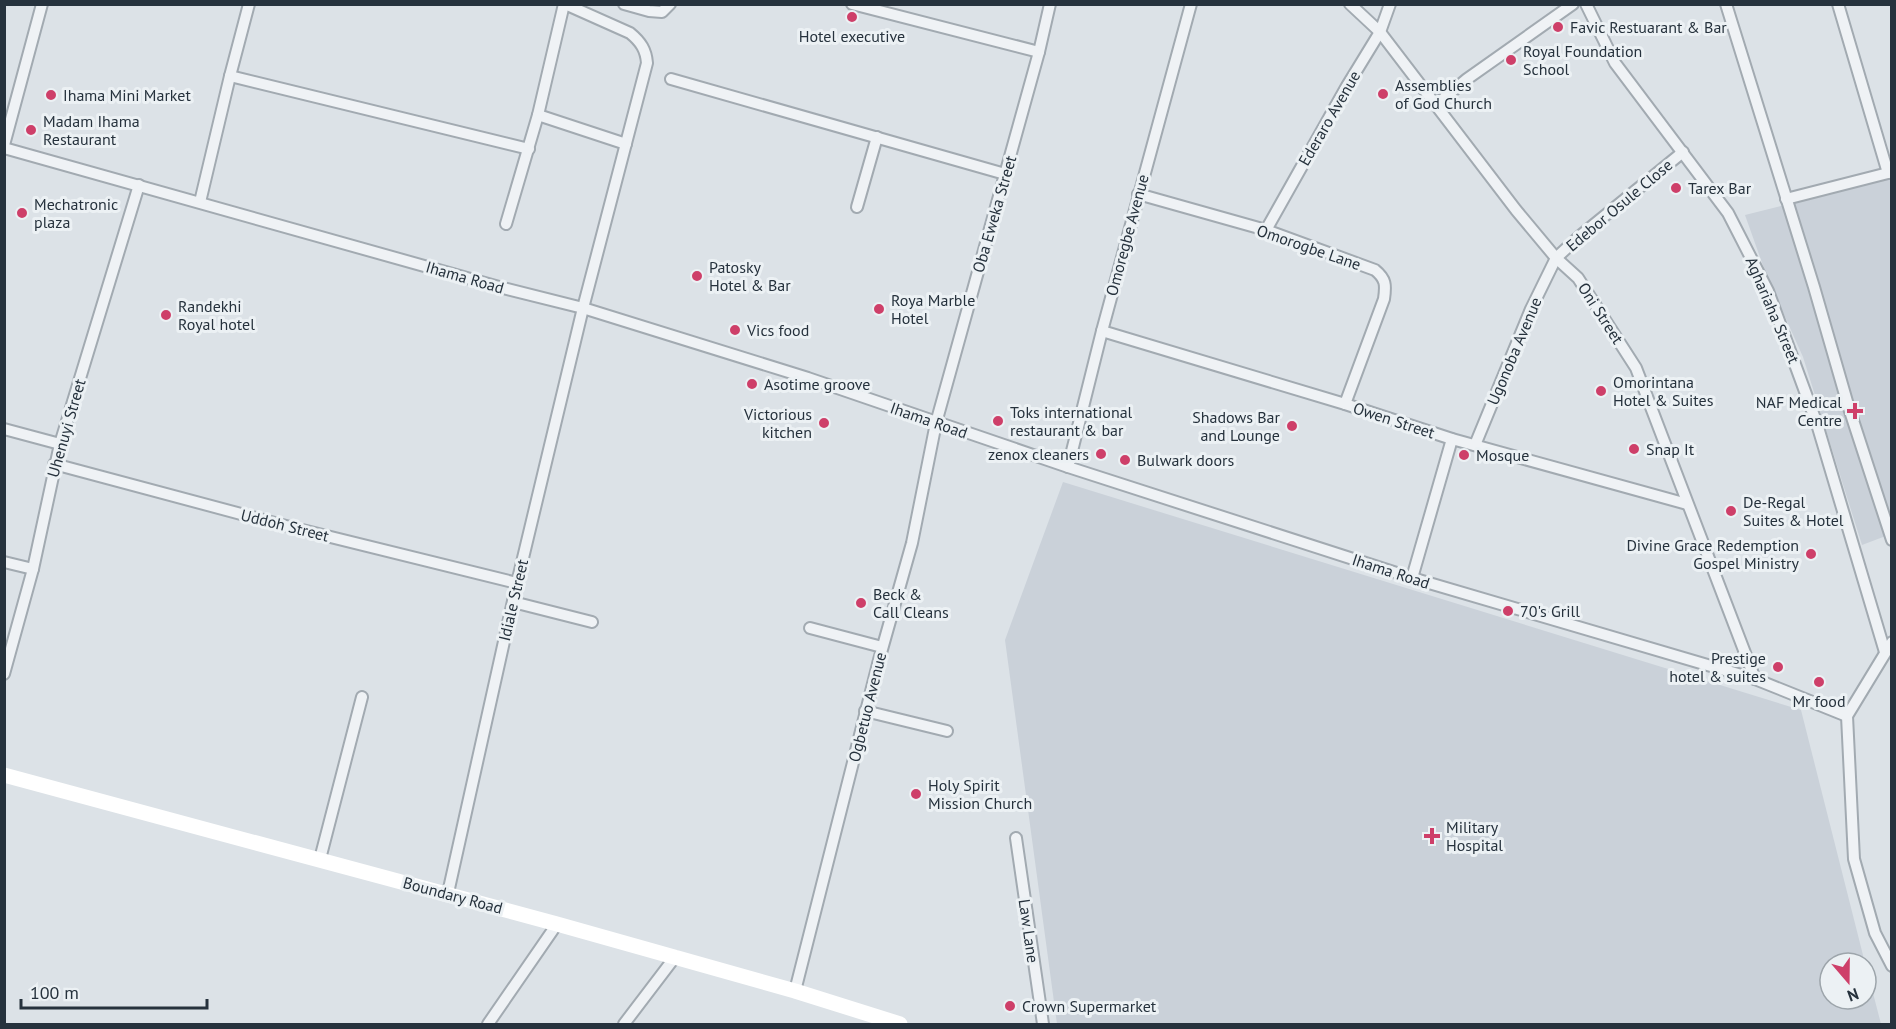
<svg xmlns="http://www.w3.org/2000/svg" width="1896" height="1029" viewBox="0 0 1896 1029" font-family="'PT Sans',sans-serif">
  <style>
    .built { fill: #cad1d9 }
    .lines { fill: none; stroke-linecap: round; stroke-linejoin: round }
    .street-casing { stroke: #a2aab1; stroke-width: 14 }
    .street { stroke: #eff2f5; stroke-width: 10 }
    .secondary { stroke: #fff; stroke-width: 15 }
    .poi-dot { fill: #ce3f69; stroke: #ecf1f4; stroke-width: 2 }
    .labels { text-anchor: middle; stroke-width: 6; stroke-linejoin: round; paint-order: stroke }
    .poi-label { font-size: 16px; fill: #26323d; stroke: #ecf1f4; text-anchor: start }
    .street-label { font-size: 16px; fill: #26323d; stroke: #ecf1f4 }
  </style>
  <rect width="100%" height="100%" fill="#dce2e7"/>
  <g class="built">
    <polygon points="1891,178 1891,534 1862,545 1803,357 1766,274 1745,215"/>
    <polygon points="1063,482 1801,710 1865,963 1830,963 1830,999 1866,999 1866,966 1881,1024 1057,1024 1005,640"/>
  </g>
  <g class="lines">
    <defs>
      <g id="street">
        <polyline points="624,4 649,11 662,12 670,4"/>
        <polyline points="852,4 1039,52"/>
        <polyline points="1350,4 1380,32 1516,210 1556,258 1578,278 1636,368 1755,679"/>
        <polyline points="1586,4 1615,63 1728,213 1768,291 1817,424 1885,652"/>
        <polyline points="1726,4 1814,287 1848,405 1892,540"/>
        <polyline points="1838,4 1888,173"/>
        <polyline points="230,76 529,149"/>
        <polyline points="671,79 1005,174"/>
        <polyline points="1437,104 1467,79 1573,4"/>
        <polyline points="538,115 626,144"/>
        <polyline points="4,145 42,4"/>
        <polyline points="4,148 499,287 583,308 808,378 1068,467 1412,578 1755,679 1847,716"/>
        <path d="M1138 194 1266 230 1375 270C1386 279 1386 285 1384 299L1345 404"/>
        <polyline points="1786,199 1892,172"/>
        <polyline points="200,202 230,76 249,4"/>
        <polyline points="857,207 877,137"/>
        <polyline points="506,224 538,115 564,4"/>
        <polyline points="1266,230 1347,86 1380,32 1390,4"/>
        <polyline points="1102,331 1345,404 1452,439 1687,504"/>
        <polyline points="4,429 60,444"/>
        <polyline points="1475,445 1531,309 1556,258 1580,236 1683,152"/>
        <polyline points="54,464 286,526 517,583"/>
        <polyline points="1068,467 1102,331 1191,4"/>
        <polyline points="4,562 33,569"/>
        <polyline points="1412,578 1452,439"/>
        <polyline points="513,602 592,622"/>
        <polyline points="810,628 882,647"/>
        <polyline points="1892,642 1847,716 1854,859 1875,933 1892,966"/>
        <polyline points="4,674 33,569 60,444 139,185"/>
        <polyline points="865,711 947,731"/>
        <polyline points="1016,838 1043,1024"/>
        <polyline points="320,859 362,697"/>
        <path d="M448 893 517 583 583 308 647 63C646 50 641 42 630 33L565 4"/>
        <polyline points="795,991 879,660 912,543 936,423 1039,52 1050,4"/>
        <polyline points="488,1024 557,924"/>
        <polyline points="624,1024 675,957"/>
      </g>
    </defs>
    <use href="#street" class="street-casing"/>
    <use href="#street" class="street"/>
    <polyline class="secondary" points="4,775 557,924 795,991 900,1024"/>
  </g>
  <g class="poi-dot">
    <circle cx="852" cy="17" r="6"/>
    <circle cx="1558" cy="27" r="6"/>
    <circle cx="1511" cy="60" r="6"/>
    <circle cx="1383" cy="94" r="6"/>
    <circle cx="51" cy="95" r="6"/>
    <circle cx="31" cy="130" r="6"/>
    <circle cx="1676" cy="188" r="6"/>
    <circle cx="22" cy="213" r="6"/>
    <circle cx="697" cy="276" r="6"/>
    <circle cx="879" cy="309" r="6"/>
    <circle cx="166" cy="315" r="6"/>
    <circle cx="735" cy="330" r="6"/>
    <circle cx="752" cy="384" r="6"/>
    <circle cx="1601" cy="391" r="6"/>
    <path d="M1852 402h6v6h6v6h-6v6h-6v-6h-6v-6h6z"/>
    <circle cx="998" cy="421" r="6"/>
    <circle cx="824" cy="423" r="6"/>
    <circle cx="1292" cy="426" r="6"/>
    <circle cx="1634" cy="449" r="6"/>
    <circle cx="1101" cy="454" r="6"/>
    <circle cx="1464" cy="455" r="6"/>
    <circle cx="1125" cy="460" r="6"/>
    <circle cx="1731" cy="511" r="6"/>
    <circle cx="1811" cy="554" r="6"/>
    <circle cx="861" cy="603" r="6"/>
    <circle cx="1508" cy="611" r="6"/>
    <circle cx="1778" cy="667" r="6"/>
    <circle cx="1819" cy="682" r="6"/>
    <circle cx="916" cy="794" r="6"/>
    <path d="M1429 827h6v6h6v6h-6v6h-6v-6h-6v-6h6z"/>
    <circle cx="1010" cy="1006" r="6"/>
  </g>
  <g class="labels">
    <g class="poi-label">
      <text x="1570" y="33">Favic Restuarant &amp; Bar</text>
      <text x="852" y="42" text-anchor="middle">Hotel executive</text>
      <text x="1523" y="57">Royal Foundation<tspan x="1523" dy="18">School</tspan></text>
      <text x="1395" y="91">Assemblies<tspan x="1395" dy="18">of God Church</tspan></text>
      <text x="63" y="101">Ihama Mini Market</text>
      <text x="43" y="127">Madam Ihama<tspan x="43" dy="18">Restaurant</tspan></text>
      <text x="1688" y="194">Tarex Bar</text>
      <text x="34" y="210">Mechatronic<tspan x="34" dy="18">plaza</tspan></text>
      <text x="709" y="273">Patosky<tspan x="709" dy="18">Hotel &amp; Bar</tspan></text>
      <text x="891" y="306">Roya Marble<tspan x="891" dy="18">Hotel</tspan></text>
      <text x="178" y="312">Randekhi<tspan x="178" dy="18">Royal hotel</tspan></text>
      <text x="747" y="336">Vics food</text>
      <text x="1613" y="388">Omorintana<tspan x="1613" dy="18">Hotel &amp; Suites</tspan></text>
      <text x="764" y="390">Asotime groove</text>
      <text x="1842" y="408" text-anchor="end">NAF Medical<tspan x="1842" dy="18">Centre</tspan></text>
      <text x="1010" y="418">Toks international<tspan x="1010" dy="18">restaurant &amp; bar</tspan></text>
      <text x="812" y="420" text-anchor="end">Victorious<tspan x="812" dy="18">kitchen</tspan></text>
      <text x="1280" y="423" text-anchor="end">Shadows Bar<tspan x="1280" dy="18">and Lounge</tspan></text>
      <text x="1646" y="455">Snap It</text>
      <text x="1089" y="460" text-anchor="end">zenox cleaners</text>
      <text x="1476" y="461">Mosque</text>
      <text x="1137" y="466">Bulwark doors</text>
      <text x="1743" y="508">De-Regal<tspan x="1743" dy="18">Suites &amp; Hotel</tspan></text>
      <text x="1799" y="551" text-anchor="end">Divine Grace Redemption<tspan x="1799" dy="18">Gospel Ministry</tspan></text>
      <text x="873" y="600">Beck &amp;<tspan x="873" dy="18">Call Cleans</tspan></text>
      <text x="1520" y="617">70's Grill</text>
      <text x="1766" y="664" text-anchor="end">Prestige<tspan x="1766" dy="18">hotel &amp; suites</tspan></text>
      <text x="1819" y="707" text-anchor="middle">Mr food</text>
      <text x="928" y="791">Holy Spirit<tspan x="928" dy="18">Mission Church</tspan></text>
      <text x="1446" y="833">Military<tspan x="1446" dy="18">Hospital</tspan></text>
      <text x="1022" y="1012">Crown Supermarket</text>
    </g>
    <g class="street-label">
      <text transform="translate(1329 118) rotate(-60)" y="6">Ederaro Avenue</text>
      <text transform="translate(1619 205) rotate(-40)" y="6">Edebor Osule Close</text>
      <text transform="translate(994 214) rotate(-74)" y="6">Oba Eweka Street</text>
      <text transform="translate(1127 235) rotate(-75)" y="6">Omoregbe Avenue</text>
      <text transform="translate(1309 247) rotate(19)" y="6">Omorogbe Lane</text>
      <text transform="translate(465 277) rotate(16)" y="6">Ihama Road</text>
      <text transform="translate(1773 310) rotate(67)" y="6">Aghariaha Street</text>
      <text transform="translate(1601 313) rotate(57)" y="6">Oni Street</text>
      <text transform="translate(1514 351) rotate(-67)" y="6">Ugonoba Avenue</text>
      <text transform="translate(929 420) rotate(19)" y="6">Ihama Road</text>
      <text transform="translate(1394 420) rotate(18)" y="6">Owen Street</text>
      <text transform="translate(66 428) rotate(-74)" y="6">Uhenuyi Street</text>
      <text transform="translate(285 525) rotate(14)" y="6">Uddoh Street</text>
      <text transform="translate(1391 571) rotate(18)" y="6">Ihama Road</text>
      <text transform="translate(513 600) rotate(-77)" y="6">Idiale Street</text>
      <text transform="translate(867 707) rotate(-76)" y="6">Ogbetuo Avenue</text>
      <text transform="translate(453 895) rotate(15)" y="6">Boundary Road</text>
      <text transform="translate(1029 931) rotate(82)" y="6">Law Lane</text>
    </g>
  </g>
  <rect width="1896" height="1029" fill="none" stroke="#26323d" stroke-width="12"/>
  <g transform="translate(1848 981) rotate(160)"><circle r="28" fill="#ecf1f4" stroke="#9da5ab" stroke-width="1.5"/>
  <path d="M0-4.5L10 22L0 15L-10 22Z" fill="#ce3f69"/>
  <text y="-9" font-size="16" font-weight="bold" text-anchor="middle" fill="#26323d">N</text>
  </g>
  <path d="M21 999v9h186v-9" fill="none" stroke="#26323d" stroke-width="3"/>
  <text x="30" y="999" font-size="18" fill="#26323d" stroke="#ecf1f4" stroke-width="4.5" paint-order="stroke">100 m</text>
</svg>
